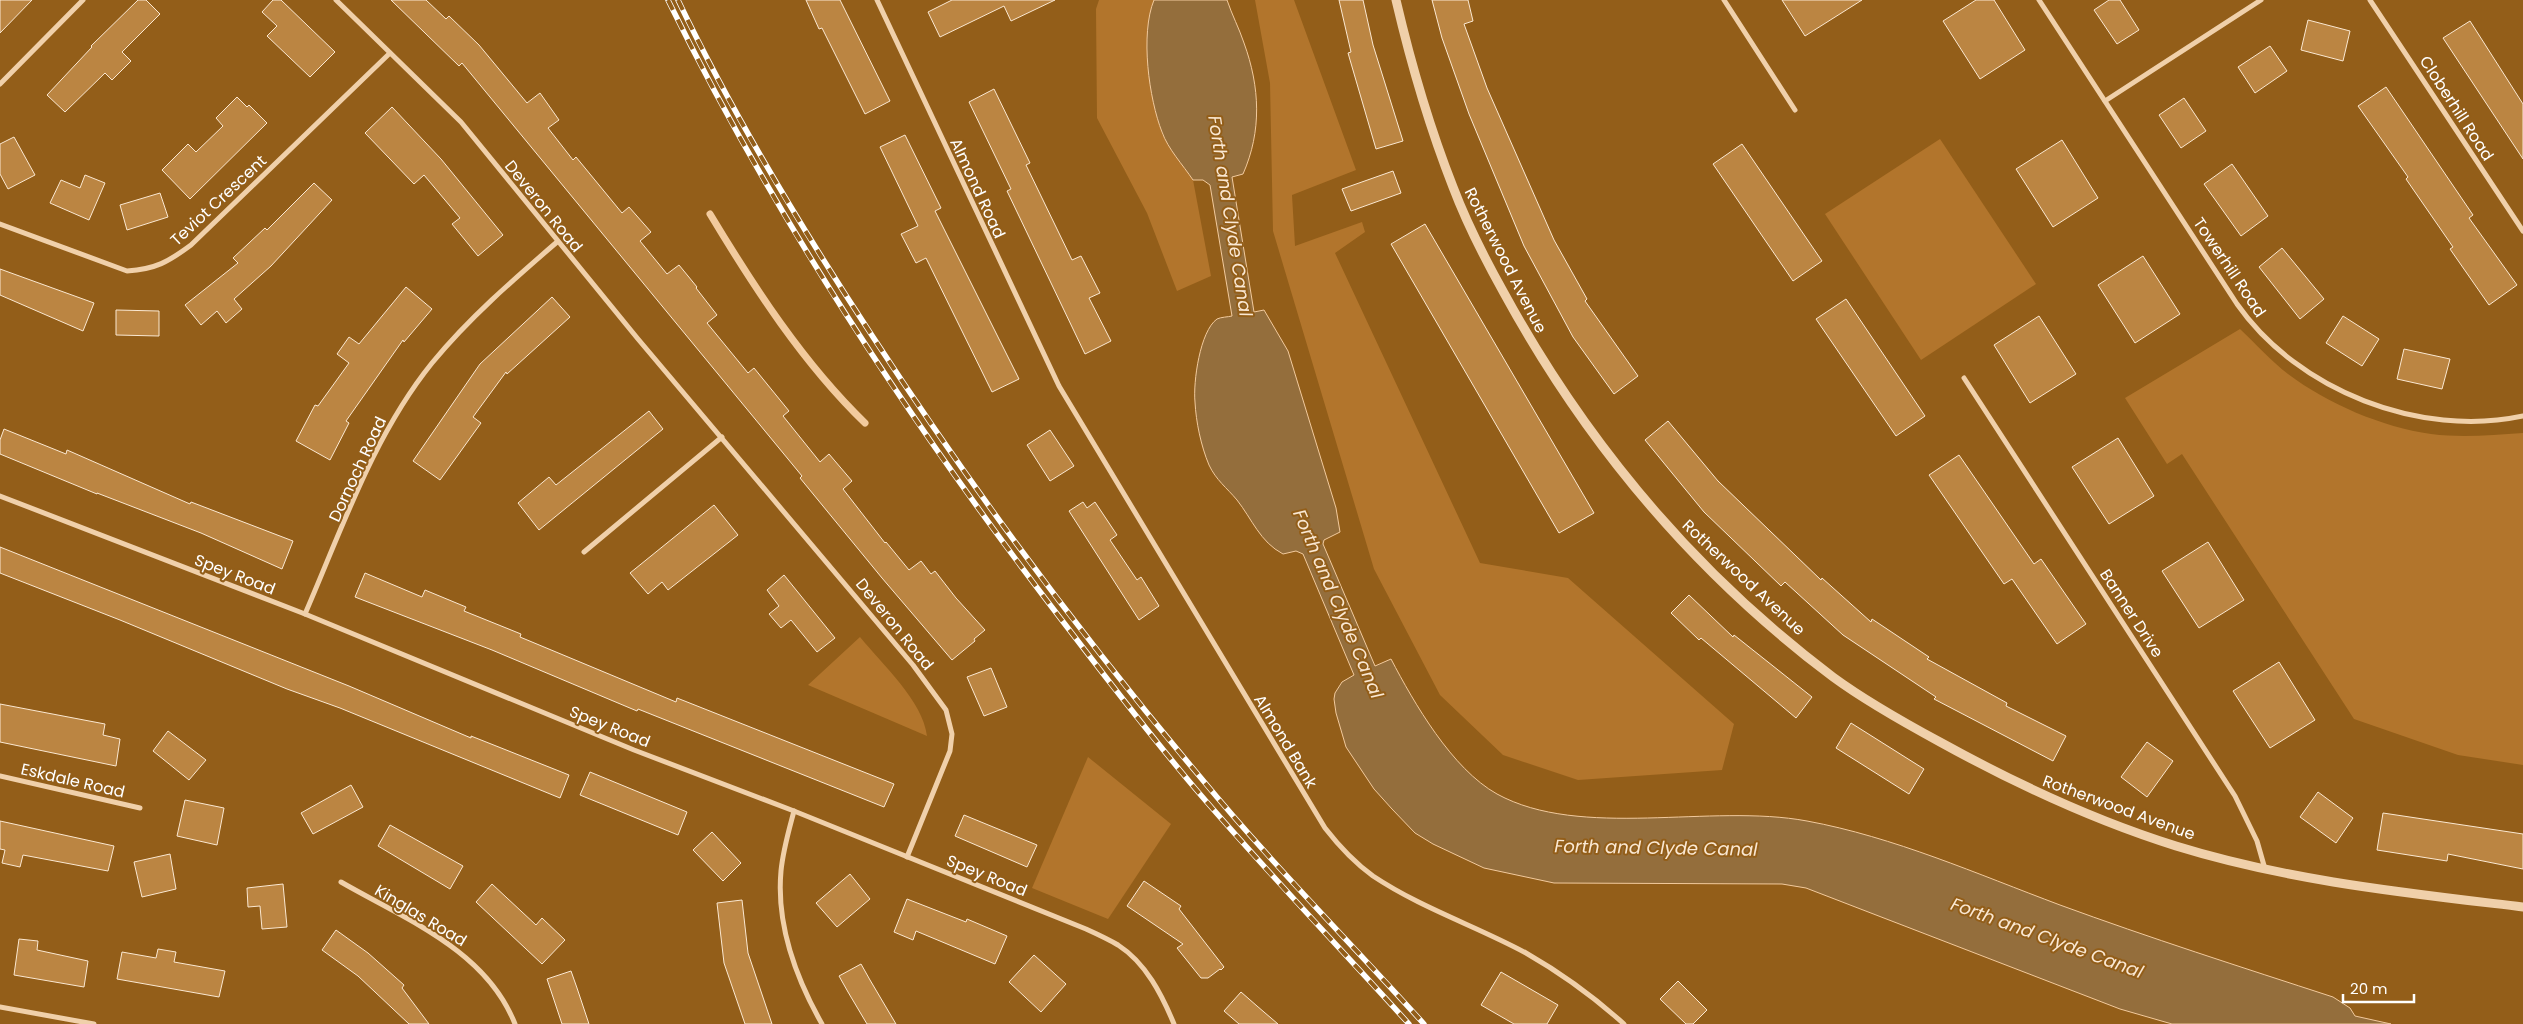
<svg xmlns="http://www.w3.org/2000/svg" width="2523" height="1024" viewBox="0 0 2523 1024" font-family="Poppins,sans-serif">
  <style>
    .green { fill: #b2752c }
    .water { fill: #946e3c; stroke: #f2ca9d }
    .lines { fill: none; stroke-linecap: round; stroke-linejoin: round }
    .stream { stroke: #f2ca9d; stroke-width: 7 }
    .building { fill: #bb8542; stroke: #fbe8d1 }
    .minor { stroke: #f0d0aa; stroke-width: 5 }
    .tertiary { stroke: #f0d0aa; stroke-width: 9 }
    .rail-casing { stroke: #fff; stroke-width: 5.5 }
    .rail { stroke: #935e19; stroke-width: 4; stroke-dasharray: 11; stroke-linecap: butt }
    .labels { text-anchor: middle; stroke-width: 4; stroke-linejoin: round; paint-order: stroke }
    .street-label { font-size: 16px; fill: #fff; stroke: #935e19 }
    .water-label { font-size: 18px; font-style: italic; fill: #fae8d3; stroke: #935e19 }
  </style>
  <rect width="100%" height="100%" fill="#935e19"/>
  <g class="green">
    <polygon points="1099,0 1154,0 1148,32 1148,68 1162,134 1193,180 1211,276 1177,291 1147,213 1097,118 1096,9"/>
    <polygon points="1255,0 1294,0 1356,170 1292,195 1295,246 1362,222 1365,232 1335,253 1480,563 1568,578 1734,724 1722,770 1578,780 1503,755 1440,695 1374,569 1273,231 1270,83"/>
    <polygon points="1940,139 2036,284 1921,360 1825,214"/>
    <path d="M2240 329C2256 344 2271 361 2288 374 2328 404 2382 427 2431 434 2462 438 2492 435 2523 433V765L2458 755 2354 719 2182 454 2167 464 2125 398Z"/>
    <path d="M860 637C882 664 923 701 927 736L808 685Z"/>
    <polygon points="1088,757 1171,824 1108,919 1032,888"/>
  </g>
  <path class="water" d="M1154 0H1227C1232 15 1239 28 1244 43 1260 87 1262 131 1243 174L1232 177 1254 312 1264 310 1288 351 1336 508 1340 532 1324 540 1323 544 1375 666 1391 659C1414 703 1452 769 1497 794 1581 840 1711 803 1807 821 1894 837 1977 874 2060 905 2150 938 2241 967 2333 997L2350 1008 2355 1016 2391 1024H2172L2120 1009 1806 888 1782 884 1554 883 1484 868 1433 844 1415 833 1392 809 1374 789 1346 747 1336 713 1334 699 1335 693 1342 682 1354 675 1303 554 1296 551 1283 554C1260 542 1252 519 1237 500 1227 488 1216 480 1209 465 1201 446 1196 422 1195 402 1193 382 1200 331 1217 319 1221 317 1228 317 1232 316L1210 185 1203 180H1193C1183 165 1168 149 1162 132 1149 99 1140 34 1154 0Z"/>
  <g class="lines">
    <path class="stream" d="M710 214C754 287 803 363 865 423"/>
  </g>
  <g class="building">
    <polygon points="0,0 32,0 0,33"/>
    <polygon points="138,0 146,0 160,14 122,52 131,61 112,80 105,73 65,112 47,95 92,47 91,46"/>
    <polygon points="273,0 281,0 335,52 310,77 267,36 277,26 262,12"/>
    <polygon points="391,0 426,0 446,19 449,16 479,45 527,103 540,93 559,120 548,128 573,160 576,157 622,213 629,207 651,232 640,241 667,274 679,265 697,287 696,288 717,315 707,323 748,373 754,368 789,411 783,416 820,462 829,454 852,481 843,489 885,543 886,542 909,570 921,561 931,574 935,571 956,598 985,630 974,639 975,641 952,660 882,578 800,478 802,476 462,63 459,66"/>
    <polygon points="806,0 840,0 890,101 865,114 822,28 819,29"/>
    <polygon points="952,0 1055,0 1011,21 1004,6 940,37 928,12"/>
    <polygon points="1339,0 1363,0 1373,45 1403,141 1376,149 1348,53 1351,52"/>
    <polygon points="1432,0 1468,0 1473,21 1464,24 1487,88 1554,240 1587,299 1585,301 1638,376 1614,394 1573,337 1524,246 1469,114 1442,38"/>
    <polygon points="1782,0 1862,0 1805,36"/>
    <polygon points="1976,0 1994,0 2025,50 1980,79 1943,21"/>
    <polygon points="2109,0 2120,0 2139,30 2117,44 2094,10"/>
    <polygon points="2308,20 2350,31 2343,61 2301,50"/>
    <polygon points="2470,21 2523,104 2523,159 2443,38"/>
    <polygon points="2270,46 2287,71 2255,93 2238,67"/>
    <polygon points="2386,87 2473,215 2469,218 2517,285 2489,305 2450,249 2453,247 2406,179 2408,177 2358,106"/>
    <polygon points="994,89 1030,163 1026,165 1072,260 1081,256 1100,293 1089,298 1111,341 1085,354 1007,191 1011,189 969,102"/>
    <polygon points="237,97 247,107 249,105 267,123 190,199 162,170 188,144 196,152 223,126 216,118"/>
    <polygon points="2184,98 2206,131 2181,148 2159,115"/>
    <polygon points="392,107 441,159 503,235 478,256 452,224 460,218 424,175 414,184 365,133"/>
    <polygon points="905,135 941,208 935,211 1019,379 992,392 926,258 916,263 901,234 918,226 880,147"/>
    <polygon points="14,137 35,175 8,189 0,174 0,144"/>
    <polygon points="2062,140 2098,198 2053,227 2016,169"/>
    <polygon points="1742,144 1822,261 1793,281 1713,164"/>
    <polygon points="2232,164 2268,216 2241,236 2204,184"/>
    <polygon points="1393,171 1401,193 1351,211 1342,189"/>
    <polygon points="85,175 105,183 89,220 50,203 61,180 80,188"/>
    <polygon points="314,183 332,200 271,266 234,299 242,309 226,323 217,311 201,325 185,305 238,263 233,258 265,228 267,230"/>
    <polygon points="160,193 168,217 127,230 120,205"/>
    <polygon points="1425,224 1594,513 1559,533 1391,244"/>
    <polygon points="2282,248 2324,299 2300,319 2259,267"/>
    <polygon points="2143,256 2180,314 2135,343 2098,285"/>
    <polygon points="0,269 94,303 83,331 0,295"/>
    <polygon points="406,287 432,309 404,342 403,340 346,421 349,423 330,460 296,441 315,405 318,406 349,363 337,354 349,337 359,344"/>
    <polygon points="552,297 570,317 507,374 506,372 473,417 481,423 440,480 413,461 480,364"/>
    <polygon points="1846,299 1925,416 1896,436 1816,319"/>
    <polygon points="116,310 159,311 159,336 116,335"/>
    <polygon points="2039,316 2076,374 2030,403 1994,345"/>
    <polygon points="2343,316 2379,339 2362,366 2326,343"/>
    <polygon points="2404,349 2450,359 2442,389 2397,379"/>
    <polygon points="649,411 663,429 539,530 518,503 549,477 556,485"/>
    <polygon points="1668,421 1718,481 1821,580 1822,578 1871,622 1872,619 1929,657 1927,659 2007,703 2006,706 2066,736 2053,761 1934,699 1936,697 1843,635 1785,582 1781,586 1704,512 1645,440"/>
    <polygon points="4,429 66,454 67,450 190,504 191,502 293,541 282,569 201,533 97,493 97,494 0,454 0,440"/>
    <polygon points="1050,430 1074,466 1050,481 1027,445"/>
    <polygon points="2118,438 2154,496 2109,524 2072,467"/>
    <polygon points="1959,455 2034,564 2041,559 2086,624 2057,644 2012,579 2004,584 1929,475"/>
    <polygon points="1083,502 1087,508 1095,502 1117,535 1110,540 1137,580 1141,577 1159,606 1139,620 1069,511"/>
    <polygon points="714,505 738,535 668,590 662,582 648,594 630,573"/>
    <polygon points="2208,542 2244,600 2199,628 2162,571"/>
    <polygon points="0,547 349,686 471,738 471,736 569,775 560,798 340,708 287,689 120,620 0,573"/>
    <polygon points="365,573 422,597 425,590 466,607 464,611 521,634 520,637 676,702 677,698 894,784 884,807 638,709 637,711 492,650 355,597"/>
    <polygon points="784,575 835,638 817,652 791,620 781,628 769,614 779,606 767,590"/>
    <polygon points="1689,595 1733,637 1734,635 1812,697 1796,718 1701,638 1699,640 1671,613"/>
    <polygon points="2279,662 2315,720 2270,748 2233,691"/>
    <polygon points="991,668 1007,707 984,716 967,677"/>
    <polygon points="0,704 105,724 103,735 120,739 116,766 0,742"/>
    <polygon points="1851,723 1924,769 1909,794 1836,748"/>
    <polygon points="168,731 206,760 189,780 153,751"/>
    <polygon points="2147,742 2173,761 2147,797 2121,777"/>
    <polygon points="590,772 687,812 678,835 580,795"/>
    <polygon points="351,785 363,807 313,834 301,813"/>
    <polygon points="2318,792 2353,818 2336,843 2300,817"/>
    <polygon points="185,800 224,808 217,845 177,836"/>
    <polygon points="2383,813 2523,834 2523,869 2448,854 2447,861 2377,850"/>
    <polygon points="964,815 1037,845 1027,867 955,836"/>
    <polygon points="0,821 114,846 108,871 23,855 20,867 2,863 5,850 0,849"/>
    <polygon points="390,825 463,866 450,889 378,846"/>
    <polygon points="712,832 741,863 723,881 693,850"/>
    <polygon points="170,854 176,889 142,897 134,862"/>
    <polygon points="850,874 870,899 837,927 816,903"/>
    <polygon points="1144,881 1181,906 1179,909 1224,967 1221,970 1220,969 1208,978 1201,978 1177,948 1183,944 1127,906"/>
    <polygon points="283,884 287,927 262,929 260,906 248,907 247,888"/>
    <polygon points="492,884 536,925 542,918 565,940 542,964 476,902"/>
    <polygon points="907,899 966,922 967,919 1007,936 995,964 916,931 913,940 894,932"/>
    <polygon points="742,900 748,953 772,1024 745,1024 724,963 717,903"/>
    <polygon points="336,930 368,953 404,985 402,988 429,1024 409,1024 358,976 322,950"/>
    <polygon points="19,939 38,941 37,950 88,961 84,987 14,975"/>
    <polygon points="158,949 176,952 174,962 225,971 219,997 117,979 122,952 156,958"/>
    <polygon points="1034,955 1066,984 1041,1012 1009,982"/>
    <polygon points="861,964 870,980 896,1024 867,1024 848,992 839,976"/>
    <polygon points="571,971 577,988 589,1024 562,1024 547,979"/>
    <polygon points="1501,972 1558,1005 1547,1024 1514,1024 1481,1005"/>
    <polygon points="1678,981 1707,1010 1693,1024 1686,1024 1660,999"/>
    <polygon points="1241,992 1257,1006 1278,1024 1239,1024 1224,1011"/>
  </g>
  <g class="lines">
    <g class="minor">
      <polyline points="336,0 461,122 638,339 913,665 946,710 952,734 950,751 907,857"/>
      <path d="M877 0 1059 386 1325 828C1339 846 1355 863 1373 876 1421 908 1476 926 1526 953 1561 973 1594 997 1624 1024"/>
      <polyline points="1724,0 1795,110"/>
      <path d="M2039 0 2237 304C2298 391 2420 438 2523 416"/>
      <polyline points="2370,0 2523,231"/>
      <polyline points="0,84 83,0"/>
      <polyline points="2105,101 2261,0"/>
      <path d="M0 224 127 271C156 269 168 262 191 245L390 53"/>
      <polyline points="1964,378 2235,796 2257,841 2265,869"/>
      <path d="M0 496 305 614 634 750 794 811 1086 929C1097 934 1108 939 1118 945 1146 963 1162 995 1174 1024"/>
      <polyline points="584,552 722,437"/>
      <path d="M305 614C342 529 373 436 432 363 469 318 513 280 557 242"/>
      <polyline points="0,776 140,808"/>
      <path d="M794 811C789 830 783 850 781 871 776 925 796 978 822 1024"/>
      <path d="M341 882C405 919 486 950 515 1024"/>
      <polyline points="0,1007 94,1024"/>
    </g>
    <path class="tertiary" d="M1396 0C1411 64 1429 126 1453 187 1467 224 1485 259 1504 293 1586 443 1696 574 1833 677 1867 702 1903 722 1940 742 2016 784 2093 820 2176 846 2289 881 2407 893 2523 907"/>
    <defs>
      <g id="rail">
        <path d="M668 0C776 221 914 428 1064 623 1108 680 1152 738 1199 793 1267 872 1339 947 1409 1024"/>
        <path d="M678 0C734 117 802 229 873 337 973 490 1083 638 1201 778 1271 863 1350 942 1424 1024"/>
      </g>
    </defs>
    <use href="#rail" class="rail-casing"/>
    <use href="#rail" class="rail"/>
  </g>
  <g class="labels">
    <g class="street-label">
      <text transform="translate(2457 108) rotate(57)" y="6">Cloberhill Road</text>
      <text transform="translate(978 188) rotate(65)" y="6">Almond Road</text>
      <text transform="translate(218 200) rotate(-43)" y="6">Teviot Crescent</text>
      <text transform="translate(544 206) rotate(51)" y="6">Deveron Road</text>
      <text transform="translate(1506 260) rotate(63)" y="6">Rotherwood Avenue</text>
      <text transform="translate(2230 267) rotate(56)" y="6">Towerhill Road</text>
      <text transform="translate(357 469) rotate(-65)" y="6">Dornoch Road</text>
      <text transform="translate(235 574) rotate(21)" y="6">Spey Road</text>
      <text transform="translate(1744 577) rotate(43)" y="6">Rotherwood Avenue</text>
      <text transform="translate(2132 613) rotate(57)" y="6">Banner Drive</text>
      <text transform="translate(895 624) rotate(51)" y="6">Deveron Road</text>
      <text transform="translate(610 726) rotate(22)" y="6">Spey Road</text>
      <text transform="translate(1286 741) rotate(59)" y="6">Almond Bank</text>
      <text transform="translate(73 780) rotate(13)" y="6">Eskdale Road</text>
      <text transform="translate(2119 807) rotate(20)" y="6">Rotherwood Avenue</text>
      <text transform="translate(987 875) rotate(22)" y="6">Spey Road</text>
      <text transform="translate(421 915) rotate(31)" y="6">Kinglas Road</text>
    </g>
    <g class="water-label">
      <text transform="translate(1230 216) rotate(81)" y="6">Forth and Clyde Canal</text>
      <text transform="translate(1338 604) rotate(67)" y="6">Forth and Clyde Canal</text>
      <text transform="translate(1656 848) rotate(1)" y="6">Forth and Clyde Canal</text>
      <text transform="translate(2047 938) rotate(20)" y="6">Forth and Clyde Canal</text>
    </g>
  </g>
  <path d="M2343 994v8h71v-8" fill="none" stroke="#ffffff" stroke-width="2.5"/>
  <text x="2350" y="994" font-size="15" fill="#ffffff" stroke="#935e19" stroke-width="4" paint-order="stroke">20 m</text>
</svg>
